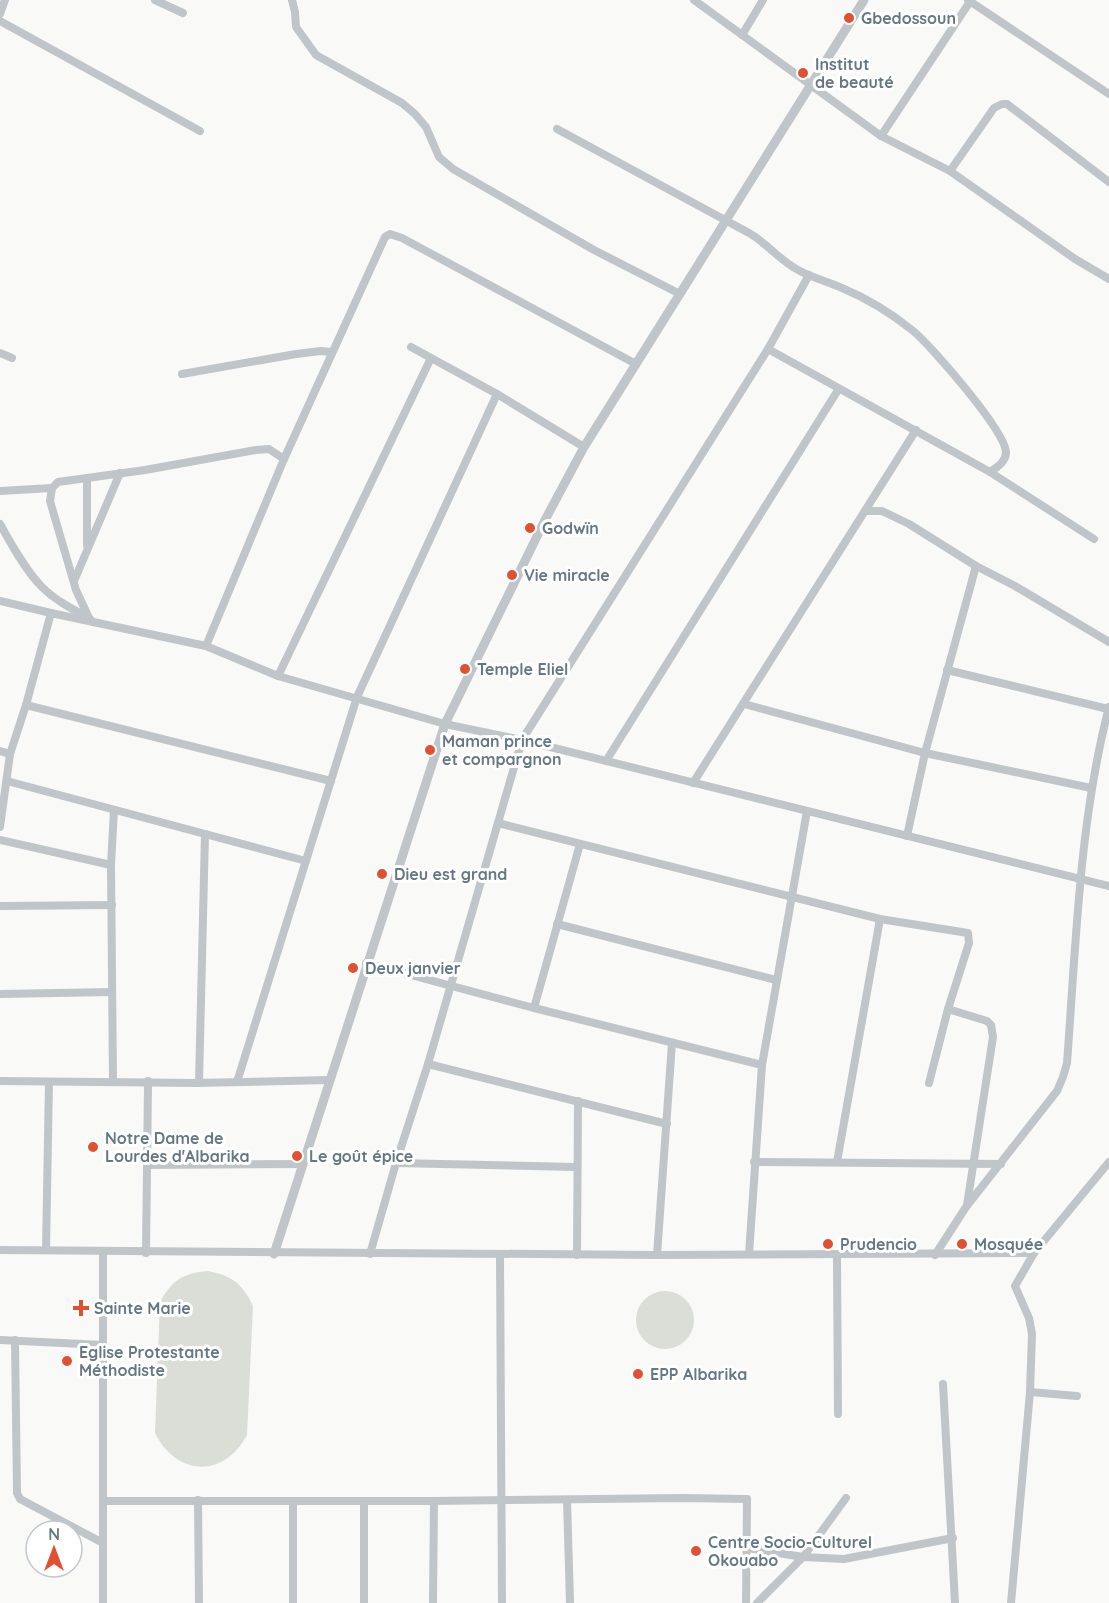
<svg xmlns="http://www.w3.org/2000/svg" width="1109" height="1603" font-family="Quicksand,sans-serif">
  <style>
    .green { fill: #daded7 }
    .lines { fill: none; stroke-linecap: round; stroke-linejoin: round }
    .minor { stroke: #c0c5c9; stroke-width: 8 }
    .tertiary { stroke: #c0c5c9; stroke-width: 9 }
    .poi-dot { fill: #e05131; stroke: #fff; stroke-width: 2 }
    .labels { text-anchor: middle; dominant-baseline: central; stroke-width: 6; stroke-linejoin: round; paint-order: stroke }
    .poi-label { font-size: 16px; font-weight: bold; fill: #657782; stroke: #fff; text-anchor: start }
  </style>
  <rect width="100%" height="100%" fill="#f9f9f7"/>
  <g class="green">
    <path d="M208 1271C232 1276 242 1283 253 1306L247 1435C224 1478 177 1477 155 1433L160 1302C172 1280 183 1273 208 1271Z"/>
    <circle cx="665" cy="1320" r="29"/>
  </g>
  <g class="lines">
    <g class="minor">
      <polyline points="155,0 183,13"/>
      <polyline points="292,0 295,12 296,27 316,55 402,103 415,114 426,127 439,157 453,169 594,250 680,294"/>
      <polyline points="694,0 881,136 950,171 1075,259 1109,279"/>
      <polyline points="968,0 1109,94"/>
      <polyline points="0,14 5,0"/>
      <polyline points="0,21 200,131"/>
      <polyline points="742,35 763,0"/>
      <path d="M557 129C621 163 685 199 749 233 767 243 781 262 800 271 813 278 829 282 842 288 866 298 892 314 912 330 931 345 1005 431 1006 452 1006 462 997 467 990 472"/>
      <polyline points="881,136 971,0"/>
      <polyline points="950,171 994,108 1002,104 1007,104 1109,182"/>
      <polyline points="411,347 497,394 584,447"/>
      <polyline points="768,349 990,472 1094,539"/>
      <polyline points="0,353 12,358"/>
      <polyline points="182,374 296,354 321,351 331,352"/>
      <polyline points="87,478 87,545"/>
      <polyline points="0,491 52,488"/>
      <polyline points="865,511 882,511 909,524 976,566 1015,586 1109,642"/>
      <path d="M0 524C11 544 26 571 42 587 55 600 72 609 89 618"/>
      <polyline points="74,581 120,473"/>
      <polyline points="0,601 51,613"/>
      <polyline points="93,622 89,618 76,590 50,501 52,488 58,482 145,470 256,450 269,449 284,459"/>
      <polyline points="206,646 284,459 385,237 390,234 402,238 636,364"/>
      <polyline points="947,670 1108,709"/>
      <polyline points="278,676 431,358"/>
      <polyline points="744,704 925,753 1091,788"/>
      <polyline points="26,705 331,781"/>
      <polyline points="0,751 10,754"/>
      <polyline points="606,761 838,390"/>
      <polyline points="7,781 306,861"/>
      <polyline points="693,783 916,430"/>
      <polyline points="498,823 880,919 968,933 969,943 948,1009 929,1083"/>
      <polyline points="0,827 10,754 26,705 51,613 206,646 278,676 445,724 522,740 1109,886"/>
      <polyline points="907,836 925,753 976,566"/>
      <polyline points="0,840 111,865"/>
      <polyline points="580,844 534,1008 762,1065"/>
      <polyline points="0,906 112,905"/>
      <polyline points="557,924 776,980"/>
      <polyline points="366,963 534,1008"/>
      <polyline points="0,994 112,992"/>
      <polyline points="948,1009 987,1021 991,1025 993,1037 967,1205"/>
      <polyline points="428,1064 667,1124"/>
      <polyline points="0,1081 195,1083 329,1080"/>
      <polyline points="113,1081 111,865 114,810"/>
      <polyline points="237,1082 357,697 497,394"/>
      <polyline points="199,1083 205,834"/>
      <polyline points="754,1162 1001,1164"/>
      <polyline points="837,1162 880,919"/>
      <polyline points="396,1163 577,1167"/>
      <polyline points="147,1165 302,1164"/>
      <polyline points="0,1250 657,1255 1034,1253"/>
      <polyline points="46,1250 49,1082"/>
      <polyline points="146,1253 148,1081"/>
      <polyline points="370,1254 396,1163 428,1064 522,740 768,349 809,275"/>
      <polyline points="749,1254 762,1065 807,811"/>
      <polyline points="500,1255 502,1603"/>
      <polyline points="577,1255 578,1101"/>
      <polyline points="657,1255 672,1043"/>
      <polyline points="837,1255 838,1414"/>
      <path d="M935 1255 966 1207 1057 1091 1063 1077 1067 1063C1076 945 1079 822 1109 707"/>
      <polyline points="0,1340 103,1345"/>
      <polyline points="15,1340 17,1493 20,1499 103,1543"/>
      <polyline points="943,1384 955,1603"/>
      <polyline points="1030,1392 1077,1396"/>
      <polyline points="198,1500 199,1603"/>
      <polyline points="567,1500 570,1603"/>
      <polyline points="103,1501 434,1501 682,1498 747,1499 746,1603"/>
      <polyline points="293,1501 293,1603"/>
      <polyline points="747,1548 803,1557 844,1559 953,1538"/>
      <polyline points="103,1603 103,1252"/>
      <polyline points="364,1603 364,1502"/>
      <polyline points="433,1603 434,1501"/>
      <polyline points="757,1603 803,1557 846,1498"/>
      <polyline points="1011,1603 1030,1392 1032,1334 1029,1318 1015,1286 1034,1253 1109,1162"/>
    </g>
    <polyline class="tertiary" points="274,1254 445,724 545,520 584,447 864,0"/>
  </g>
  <g class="poi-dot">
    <circle cx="849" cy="18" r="6"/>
    <circle cx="803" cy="73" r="6"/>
    <circle cx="530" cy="528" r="6"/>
    <circle cx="512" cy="575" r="6"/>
    <circle cx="465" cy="669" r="6"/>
    <circle cx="430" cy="750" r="6"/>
    <circle cx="382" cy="874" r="6"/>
    <circle cx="353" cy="968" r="6"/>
    <circle cx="93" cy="1147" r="6"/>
    <circle cx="297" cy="1156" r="6"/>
    <circle cx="828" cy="1244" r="6"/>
    <circle cx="962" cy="1244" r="6"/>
    <path d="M78 1299h6v6h6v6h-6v6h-6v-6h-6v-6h6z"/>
    <circle cx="67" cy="1361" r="6"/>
    <circle cx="638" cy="1374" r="6"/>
    <circle cx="696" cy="1551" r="6"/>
  </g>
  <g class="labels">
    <g class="poi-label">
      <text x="861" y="18">Gbedossoun</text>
      <text x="815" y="64">Institut<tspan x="815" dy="18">de beauté</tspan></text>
      <text x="542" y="528">Godwïn</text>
      <text x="524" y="575">Vie miracle</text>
      <text x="477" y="669">Temple Eliel</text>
      <text x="442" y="741">Maman prince<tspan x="442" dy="18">et compargnon</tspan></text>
      <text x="394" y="874">Dieu est grand</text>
      <text x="365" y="968">Deux janvier</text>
      <text x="105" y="1138">Notre Dame de<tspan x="105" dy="18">Lourdes d'Albarika</tspan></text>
      <text x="309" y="1156">Le goût épice</text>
      <text x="840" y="1244">Prudencio</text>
      <text x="974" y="1244">Mosquée</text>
      <text x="94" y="1308">Sainte Marie</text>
      <text x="79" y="1352">Eglise Protestante<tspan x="79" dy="18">Méthodiste</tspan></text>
      <text x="650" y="1374">EPP Albarika</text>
      <text x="708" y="1542">Centre Socio-Culturel<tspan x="708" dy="18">Okouabo</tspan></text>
    </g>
  </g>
  <g transform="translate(54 1549)"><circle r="28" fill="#ffffff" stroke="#c1c9cd" stroke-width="1.5"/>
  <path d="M0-4.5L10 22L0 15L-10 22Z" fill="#e05131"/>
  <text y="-9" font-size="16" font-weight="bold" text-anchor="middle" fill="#657782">N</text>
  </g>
</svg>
